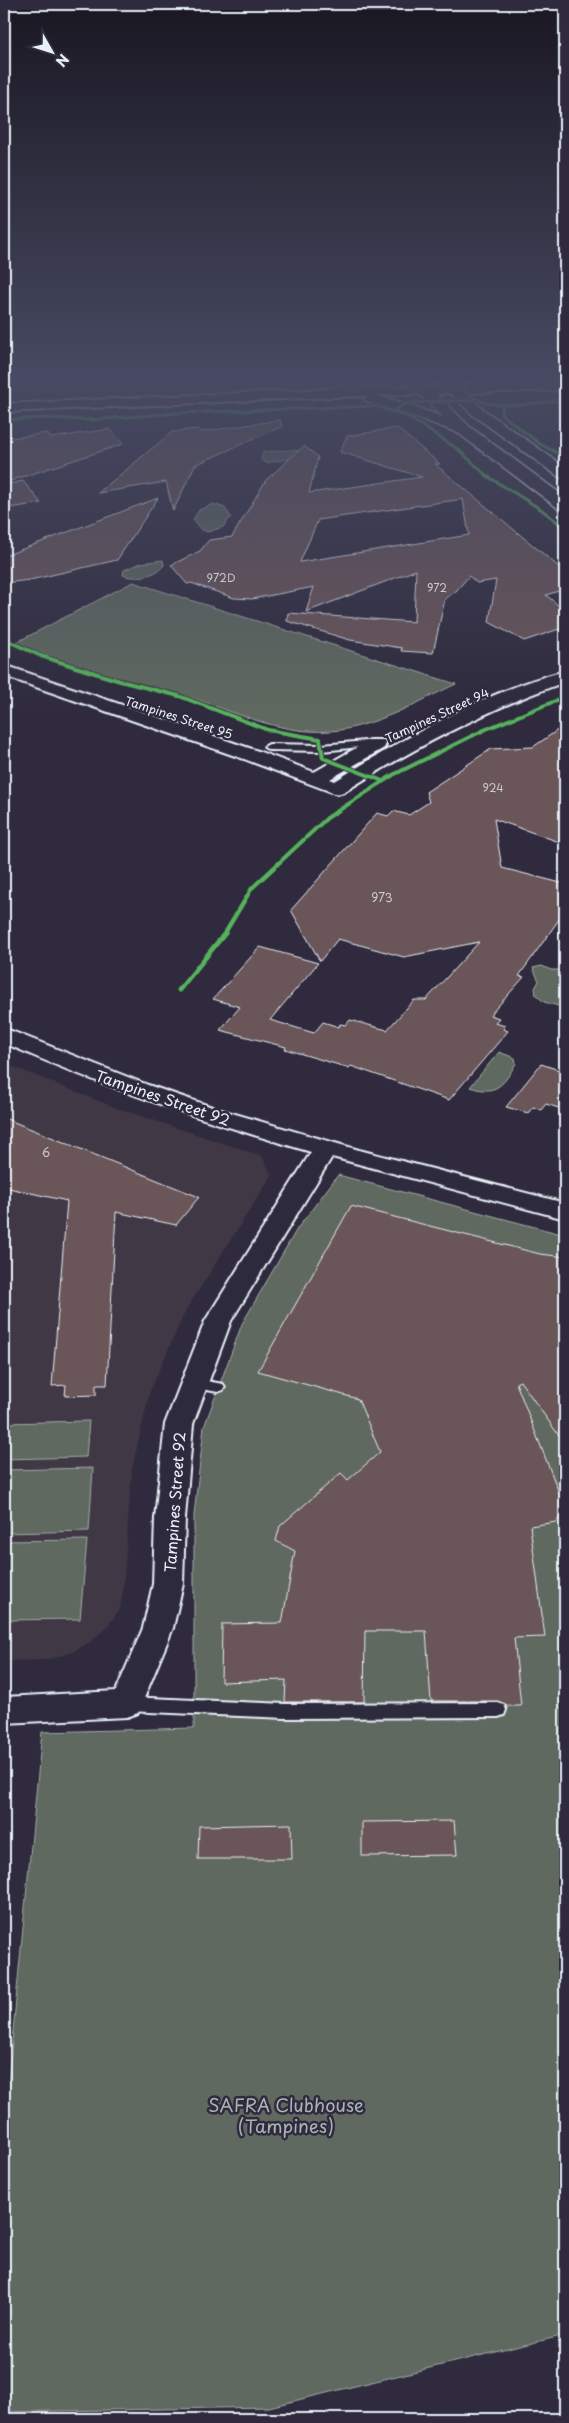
<svg xmlns="http://www.w3.org/2000/svg" width="569" height="2423" font-family="'Playpen Sans',sans-serif">
  <style>
    .built { fill: #413745 }
    .green { fill: #5e695e; stroke: #a3adab }
    .building { fill: #6a5559; stroke: #e8f1f8; fill-rule: evenodd }
    .lines { fill: none; stroke-linecap: round; stroke-linejoin: round }
    .service-casing { stroke: #e8f1f8; stroke-width: 4 }
    .minor-casing { stroke: #e8f1f8; stroke-width: 4 }
    .secondary-casing { stroke: #e8f1f8; stroke-width: 3 }
    .service { fill: #2f2a3d; fill-rule: evenodd }
    .minor { fill: #2f2a3d; fill-rule: evenodd }
    .secondary { fill: #2f2a3d; fill-rule: evenodd }
    .cycleway-far2-casing { stroke: #2f2a3d; stroke-width: 5 }
    .cycleway-far1-casing { stroke: #2f2a3d; stroke-width: 6 }
    .cycleway-casing { stroke: #2f2a3d; stroke-width: 8 }
    .cycleway-far2 { stroke: #56b35d; stroke-width: 3 }
    .cycleway-far1 { stroke: #56b35d; stroke-width: 4 }
    .cycleway { stroke: #56b35d; stroke-width: 5 }
    .labels { text-anchor: middle; dominant-baseline: central; stroke-width: 5; stroke-linejoin: round; paint-order: stroke }
    .far-number-label { font-size: 11px; fill: #c8cad0 }
    .far-street-label { font-size: 12px; fill: #e8f1f8; stroke: #2f2a3d }
    .number-label { font-size: 12px; fill: #c8cad0 }
    .street-label { font-size: 15px; fill: #e8f1f8; stroke: #2f2a3d }
    .near-park-label { font-size: 18px; fill: #aab4b3; stroke: #2f2a3d }
  </style>
  <rect width="100%" height="100%" fill="#2f2a3d"/>
  <filter id="ink" filterUnits="userSpaceOnUse"><feTurbulence type="fractalNoise" baseFrequency=".02" numOctaves="2"/><feDisplacementMap in="SourceGraphic" scale="10" xChannelSelector="R" yChannelSelector="G"/><feConvolveMatrix kernelMatrix="1 2 1 2 8 2 1 2 1" color-interpolation-filters="sRGB"/></filter>
  <g filter="url(#ink)">
    <polygon class="built" points="4,1063 114,1107 262,1156 272,1175 186,1310 150,1391 132,1469 123,1591 120,1609 107,1627 90,1642 71,1653 47,1660 4,1661"/>
    <g class="green">
      <polygon points="288,450 311,451 304,459 288,459 266,463 261,460 263,452"/>
      <polygon points="213,504 225,508 231,517 223,527 208,532 200,529 193,520 199,510"/>
      <path d="M163 560 164 565C156 576 135 580 123 575L124 570 141 563Z"/>
      <path d="M133 582 456 684C420 701 380 724 340 730 285 738 234 711 183 695 163 688 143 686 124 680 87 671 51 658 17 642Z"/>
      <polygon points="542,966 551,970 565,970 565,1003 562,1007 544,1002 536,995 535,988 539,981 533,968"/>
      <path d="M499 1052 515 1058 516 1063C504 1085 496 1096 470 1087Z"/>
      <polygon points="338,1175 565,1235 565,2335 269,2407 4,2412 4,2124 42,1732 194,1728 194,1515 204,1427 242,1324 297,1229"/>
      <polygon points="89,1421 86,1457 4,1459 4,1423"/>
      <polygon points="93,1468 89,1531 4,1533 4,1470"/>
      <polygon points="87,1540 80,1619 4,1620 4,1541"/>
    </g>
    <g class="building">
      <polygon points="280,420 282,426 195,465 173,511 166,482 98,493 172,432 197,429 201,432"/>
      <path d="M397 428 440 464H435L565 572V589L546 595 565 611V627L524 641 489 622 496 580 477 583 469 576 456 591 445 599 433 653 401 651 402 648 350 640 287 621 288 613 414 622 416 570 306 612 314 587 252 599 234 598 191 583 187 584 171 565 200 551 209 540 232 537 266 480 304 446 318 457 309 493 422 477 340 452 347 436ZM463 499 469 535 300 562 318 520Z"/>
      <polygon points="110,429 123,444 4,483 4,439 47,433 51,438"/>
      <polygon points="23,481 41,503 4,509 4,485"/>
      <polygon points="158,498 117,560 30,580 4,583 4,556"/>
      <polygon points="565,725 565,844 494,819 502,868 565,884 565,911 519,976 524,977 490,1015 499,1018 495,1023 505,1026 503,1029 508,1031 449,1100 351,1066 349,1068 285,1049 286,1047 220,1030 240,1007 213,999 260,947 318,963 270,1020 314,1033 323,1022 339,1027 340,1024 346,1025 350,1020 387,1030 414,1000 426,1000 479,942 404,957 338,939 320,961 291,910 377,813 388,816 393,811 409,815 429,802 426,792 491,749 533,747"/>
      <polygon points="541,1064 565,1072 565,1110 546,1104 541,1110 533,1107 528,1113 506,1107"/>
      <polygon points="4,1118 199,1197 176,1225 116,1212 107,1385 96,1385 96,1395 65,1396 66,1385 52,1386 67,1201 4,1187"/>
      <polygon points="351,1206 540,1254 565,1257 565,1444 520,1381 516,1383 565,1508 565,1513 556,1522 530,1526 545,1637 514,1638 521,1706 506,1706 498,1701 431,1701 426,1631 365,1631 364,1702 285,1702 286,1680 221,1682 222,1624 282,1623 295,1551 276,1541 280,1526 341,1473 348,1480 380,1452 358,1399 258,1371"/>
      <polygon points="454,1821 457,1855 362,1856 362,1822"/>
      <polygon points="291,1824 292,1859 198,1859 199,1826"/>
    </g>
    <g class="lines">
      <defs>
        <g id="service">
          <polygon points="376,740 379,741 379,745 322,751 269,750 264,747 269,744 322,745"/>
          <polygon points="195,1379 223,1384 225,1387 223,1390 218,1392 190,1387 188,1384 190,1381"/>
          <polygon points="127,1697 285,1704 498,1703 504,1705 506,1710 504,1715 498,1717 285,1718 127,1711 121,1709 119,1704 121,1699"/>
        </g>
        <g id="minor">
          <polygon points="565,382 565,390 329,397 4,412 4,404 329,389"/>
          <path d="M4 665 258 751 314 772 370 740H384L386 744 384 748 330 779 335 781C405 738 485 691 565 671V682C487 709 414 748 344 792L337 794 244 759 4 676Z"/>
          <path d="M4 1028 148 1085 218 1109 359 1150 565 1203V1219L332 1157 231 1321 193 1424 185 1518 183 1584 173 1628 138 1713 127 1717 4 1723V1697L116 1691 143 1628 153 1584 155 1518 165 1424 205 1321 311 1152C206 1122 104 1087 4 1043Z"/>
        </g>
        <g id="secondary">
          <polygon points="372,376 393,376 391,379 329,398 321,393 324,390"/>
          <polygon points="399,376 414,376 442,399 470,427 565,497 565,510 559,509 458,433 397,410 367,402 364,399 372,394 407,404 443,417"/>
          <polygon points="431,376 446,376 484,410 565,467 565,479 559,477 474,416"/>
          <path d="M459 376H479L495 381 523 385 525 388C517 400 473 383 461 379Z"/>
        </g>
      </defs>
      <use href="#service" class="service-casing"/>
      <use href="#minor" class="minor-casing"/>
      <use href="#secondary" class="secondary-casing"/>
      <use href="#service" class="service"/>
      <use href="#minor" class="minor"/>
      <use href="#secondary" class="secondary"/>
      <defs>
        <g id="cycleway-far2">
          <path d="M468 376 457 379C462 386 468 395 476 399 501 411 538 402 565 400"/>
          <polyline points="503,405 501,414 540,444 565,457"/>
          <polyline points="394,411 407,403 477,400"/>
          <polyline points="4,420 44,418 91,420 177,413 375,406 407,416 459,450 487,476 542,510 565,528"/>
        </g>
        <g id="cycleway-far1">
          <polyline points="4,639 41,656 120,681 179,696 268,730 320,739 323,758 383,781"/>
          <polyline points="225,933 252,888 327,818 393,775 484,730 565,697"/>
        </g>
        <polyline id="cycleway" points="179,990 226,932"/>
      </defs>
      <use href="#cycleway-far2" class="cycleway-far2-casing"/>
      <use href="#cycleway-far1" class="cycleway-far1-casing"/>
      <use href="#cycleway" class="cycleway-casing"/>
      <use href="#cycleway-far2" class="cycleway-far2"/>
      <use href="#cycleway-far1" class="cycleway-far1"/>
      <use href="#cycleway" class="cycleway"/>
    </g>
  </g>
  <linearGradient id="sky" x2="0" y2="1"><stop stop-color="#1a1722"/><stop offset="0.53" stop-color="#474a62"/><stop offset="1" stop-color="#474a62" stop-opacity="0"/></linearGradient>
  <rect width="569" height="715" fill="url(#sky)"/>
  <g class="labels">
    <g class="far-number-label">
      <text x="221" y="577">972D</text>
      <text x="437" y="587">972</text>
      <text x="493" y="787">924</text>
    </g>
    <g class="far-street-label">
      <text transform="translate(437 715) rotate(-25)">Tampines Street 94</text>
      <text transform="translate(179 717) rotate(18)">Tampines Street 95</text>
    </g>
    <g class="number-label">
      <text x="382" y="897">973</text>
      <text x="46" y="1152">6</text>
    </g>
    <g class="street-label">
      <text transform="translate(163 1097) rotate(19)">Tampines Street 92</text>
      <text transform="translate(174 1502) rotate(-86)">Tampines Street 92</text>
    </g>
    <g class="near-park-label">
      <text x="286" y="2104">SAFRA Clubhouse<tspan x="286" dy="21">(Tampines)</tspan></text>
    </g>
  </g>
  <rect width="569" height="2423" fill="none" stroke="#2f2a3d" stroke-width="20"/>
  <rect x="10" y="10" width="549" height="2403" fill="none" stroke="#e8f1f8" stroke-width="2" filter="url(#ink)"/>
  <g transform="translate(52 52) rotate(129)" stroke="#2f2a3d" stroke-width="4" paint-order="stroke">
  <path d="M0-4L9 19L0 12L-9 19Z" fill="#e8f1f8"/>
  <text y="-8" font-size="14" font-weight="bold" text-anchor="middle" fill="#e8f1f8">N</text>
  </g>
</svg>
